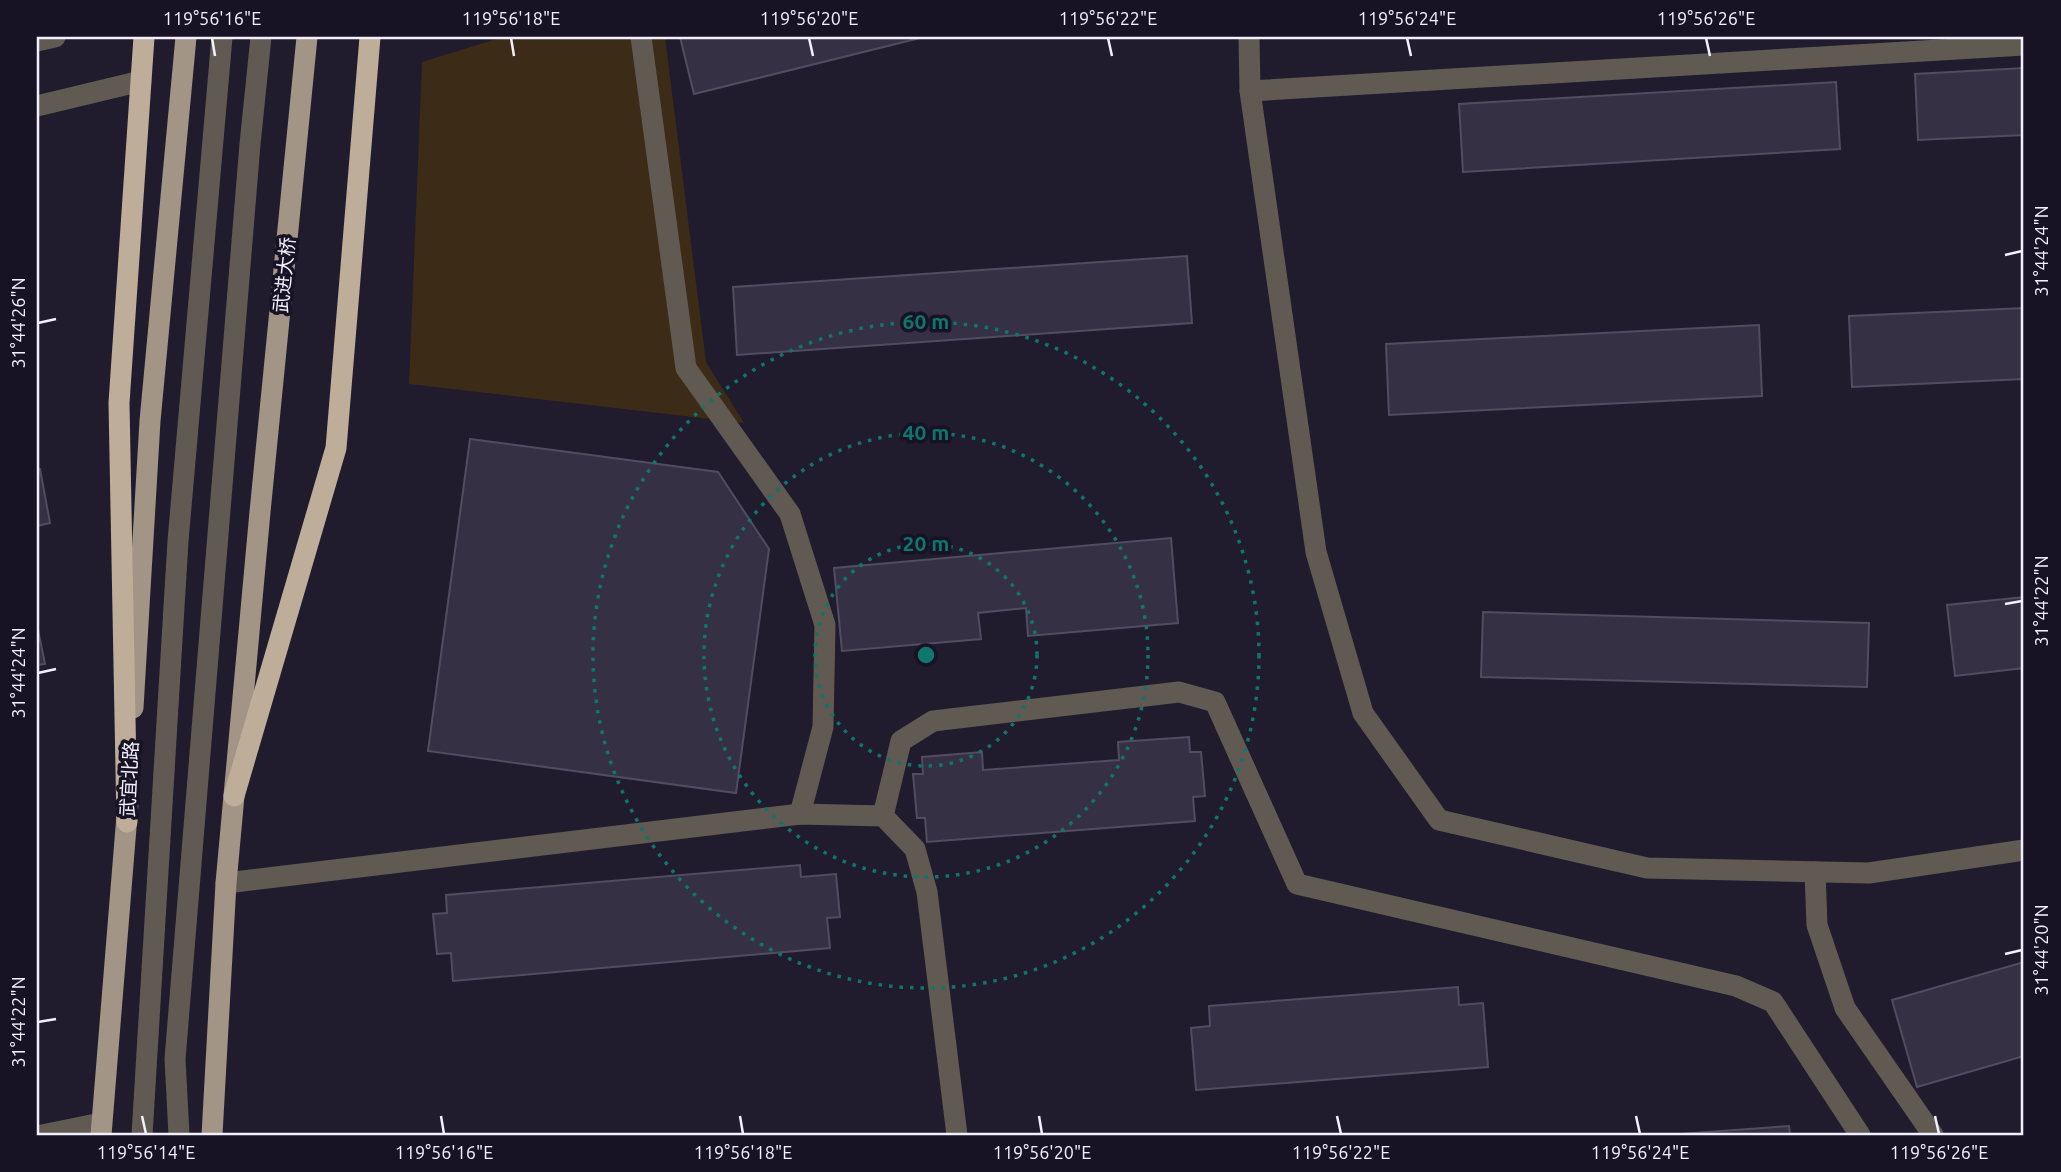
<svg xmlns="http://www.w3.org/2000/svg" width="2061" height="1172" font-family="Ubuntu,'Noto Sans SC',sans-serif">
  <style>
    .green { fill: #3b2b17 }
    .building { fill: #353043; stroke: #514d61; stroke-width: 2 }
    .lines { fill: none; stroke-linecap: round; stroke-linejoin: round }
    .minor { stroke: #615a52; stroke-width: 21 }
    .major { stroke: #a39585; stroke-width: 21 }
    .highway { stroke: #bead99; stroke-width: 21 }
    .ticks { fill: none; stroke: #f3f0fd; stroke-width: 2.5 }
    .ring { fill: none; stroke: #0f766e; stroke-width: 3.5; stroke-dasharray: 3.5 7 }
    .labels { text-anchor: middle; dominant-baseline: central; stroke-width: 7; stroke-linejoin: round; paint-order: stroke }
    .street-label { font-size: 19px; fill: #f3f0fd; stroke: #171324 }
    .centre { fill: #0f766e; stroke: #171324; stroke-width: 3.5 }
    .ring-label { font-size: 21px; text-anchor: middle; font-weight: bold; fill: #0f766e; stroke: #171324; stroke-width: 7; stroke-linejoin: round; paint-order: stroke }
    .neatline { fill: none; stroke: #f3f0fd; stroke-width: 2.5 }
    .ticks-label { font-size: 18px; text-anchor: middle; fill: #f3f0fd }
  </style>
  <rect width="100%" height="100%" fill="#201c2e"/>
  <polygon class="green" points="503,37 665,37 706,362 744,423 409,384 422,62"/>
  <g class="building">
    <polygon points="680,37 924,37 694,94"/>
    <polygon points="2024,68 2024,135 1918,140 1915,74"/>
    <polygon points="1836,82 1840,149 1463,172 1459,104"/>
    <polygon points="1187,256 1192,323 737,355 733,287"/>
    <polygon points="2024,308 2024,379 1852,387 1849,316"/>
    <polygon points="1759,325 1762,396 1389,415 1386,344"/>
    <polygon points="470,439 718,472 769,549 736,793 428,751"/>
    <polygon points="37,469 40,469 50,523 37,526"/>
    <polygon points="1171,538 1178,623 1028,636 1026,608 978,613 981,639 842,651 834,568"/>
    <polygon points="2024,597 2024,668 1955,676 1947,605"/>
    <polygon points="1483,612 1869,623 1867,687 1481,677"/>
    <polygon points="37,625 45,664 37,665"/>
    <polygon points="1189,737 1190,752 1201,752 1205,796 1193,797 1195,821 927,842 925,818 917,818 913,774 923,774 922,757 982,752 983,770 1119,760 1118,742"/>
    <polygon points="800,865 801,877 836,874 840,917 827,918 830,948 453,981 451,953 437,954 433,914 447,913 446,895"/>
    <polygon points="2024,962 2024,1056 1917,1087 1892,1000"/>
    <polygon points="1458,987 1459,1005 1483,1003 1488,1067 1196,1090 1191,1028 1210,1026 1209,1006"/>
    <polygon points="1789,1126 1790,1135 1666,1135"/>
  </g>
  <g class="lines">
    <g class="minor">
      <polyline points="641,37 686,368 790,514 825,625 823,727 800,814"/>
      <polyline points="1249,37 1250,91 1316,552 1363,713 1439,820 1647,868 1869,873 2024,850"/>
      <polyline points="37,41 55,37"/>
      <polyline points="1250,91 2024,45"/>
      <polyline points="37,106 141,81"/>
      <polyline points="883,816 901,741 933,721 1179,692 1215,702 1297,884 1736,986 1773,1002 1860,1135"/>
      <polyline points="1815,872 1817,925 1845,1008 1933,1135"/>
      <polyline points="226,883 800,814 883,816 915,849 927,892 957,1135"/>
      <polyline points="42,1135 101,1123"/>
      <polyline points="142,1135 178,541 222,37"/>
      <polyline points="179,1135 175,1059 250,144 261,37"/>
    </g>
    <g class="major">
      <polyline points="133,708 150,421 186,37"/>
      <polyline points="101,1135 128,803"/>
      <polyline points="212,1135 226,883 260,512 307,37"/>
    </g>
    <g class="highway">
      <polyline points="234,796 336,448 370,37"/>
      <polyline points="127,822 119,403 144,37"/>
    </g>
  </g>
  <path class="ticks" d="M212 38 215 56M511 38 514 56M809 38 813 56M1108 38 1112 56M1407 38 1411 56M1706 38 1710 56M2005 255 2022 251M38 323 56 319M2005 604 2022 601M38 673 56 669M2005 954 2022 950M38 1022 56 1019M142 1116 146 1134M441 1116 444 1134M740 1116 743 1134M1039 1116 1042 1134M1337 1116 1341 1134M1636 1116 1640 1134M1935 1116 1939 1134"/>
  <g class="ring">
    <circle cx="926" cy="655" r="111"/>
    <circle cx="926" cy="655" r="222"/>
    <circle cx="926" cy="655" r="333"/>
  </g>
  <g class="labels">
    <g class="street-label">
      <text transform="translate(284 275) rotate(-84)">武进大桥</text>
      <text transform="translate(129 779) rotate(-87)">武宜北路</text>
    </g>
  </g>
  <circle cx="926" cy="655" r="10" class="centre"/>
  <g class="ring-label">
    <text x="926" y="329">60 m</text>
    <text x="926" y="440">40 m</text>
    <text x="926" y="551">20 m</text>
  </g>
  <rect width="2061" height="1172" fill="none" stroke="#171324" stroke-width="77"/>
  <rect x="38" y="38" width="1984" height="1096" class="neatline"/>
  <g class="ticks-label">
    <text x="212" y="25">119°56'16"E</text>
    <text x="511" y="25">119°56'18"E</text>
    <text x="809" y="25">119°56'20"E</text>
    <text x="1108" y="25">119°56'22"E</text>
    <text x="1407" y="25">119°56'24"E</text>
    <text x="1706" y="25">119°56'26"E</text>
    <text transform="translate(2042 251) rotate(-90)" y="6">31°44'24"N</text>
    <text transform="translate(19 323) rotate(-90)" y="6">31°44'26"N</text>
    <text transform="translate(2042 601) rotate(-90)" y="6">31°44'22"N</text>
    <text transform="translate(19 673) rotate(-90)" y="6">31°44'24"N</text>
    <text transform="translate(2042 950) rotate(-90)" y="6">31°44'20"N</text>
    <text transform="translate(19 1022) rotate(-90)" y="6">31°44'22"N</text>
    <text x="146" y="1159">119°56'14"E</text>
    <text x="444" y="1159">119°56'16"E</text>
    <text x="743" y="1159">119°56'18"E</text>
    <text x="1042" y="1159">119°56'20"E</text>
    <text x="1341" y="1159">119°56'22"E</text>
    <text x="1640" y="1159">119°56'24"E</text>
    <text x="1939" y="1159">119°56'26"E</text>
  </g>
</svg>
